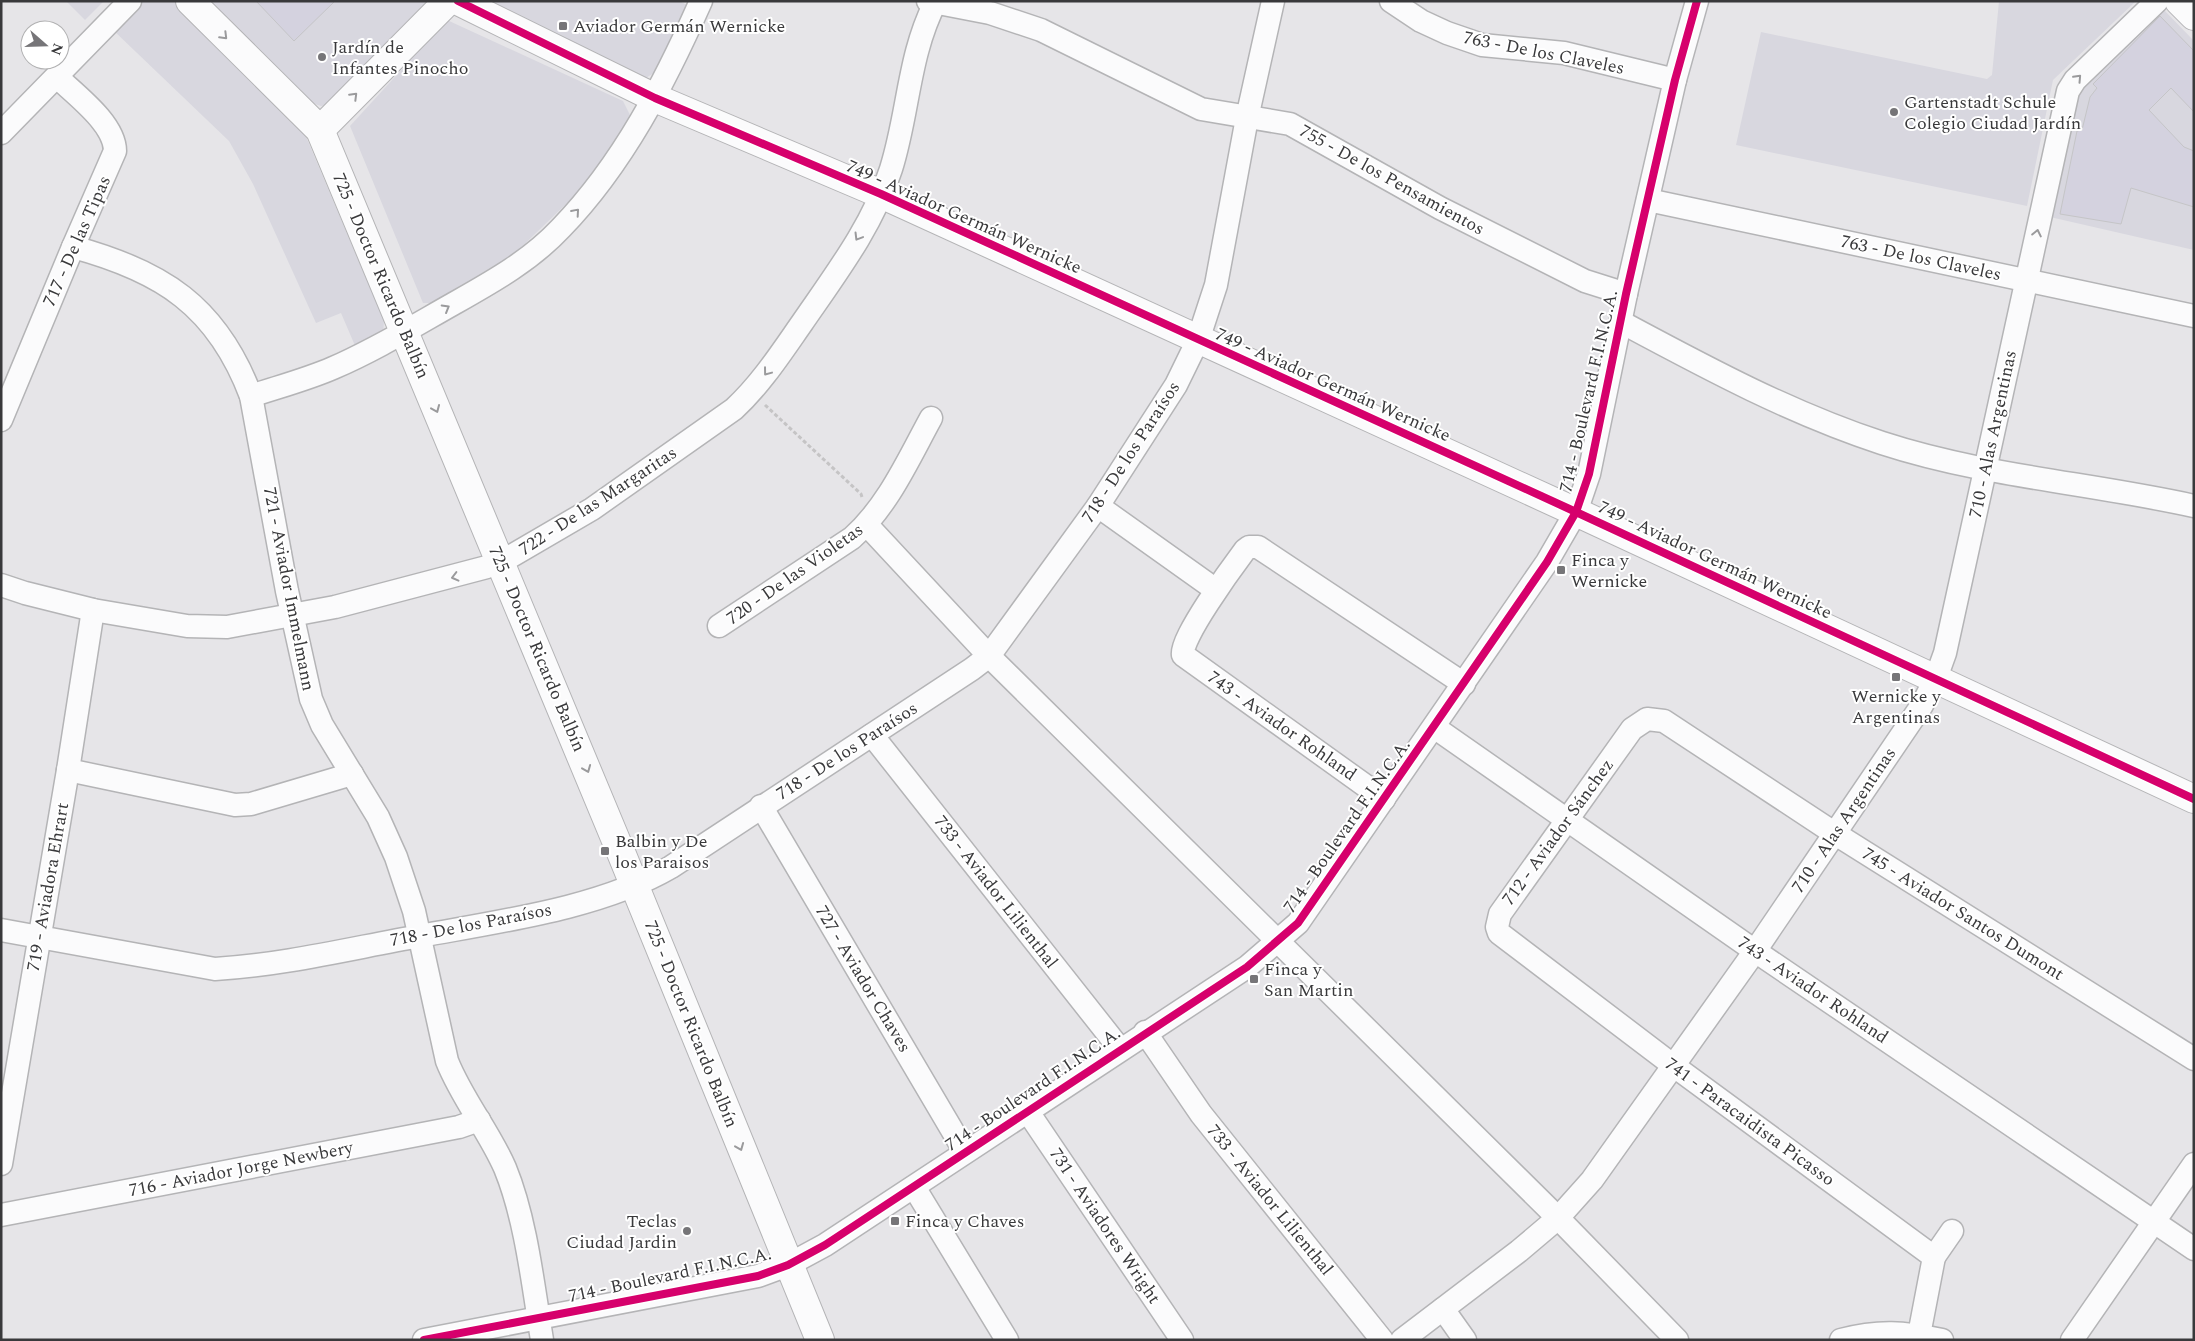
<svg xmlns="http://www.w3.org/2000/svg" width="2195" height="1341" font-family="Spectral,serif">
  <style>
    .built { fill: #d8d7df }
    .building { fill: #d4d2df; stroke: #c5c5c7 }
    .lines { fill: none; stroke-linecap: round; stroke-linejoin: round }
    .minor-casing { stroke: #b4b4b6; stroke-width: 25 }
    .tertiary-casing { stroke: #b4b4b6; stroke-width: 30 }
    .path { stroke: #c5c4c5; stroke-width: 3; stroke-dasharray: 4 2.5; stroke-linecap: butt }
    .minor { stroke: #fbfbfc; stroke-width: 22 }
    .tertiary { stroke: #fbfbfc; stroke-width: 28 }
    .cycleway-casing { stroke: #fff; stroke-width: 11 }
    .cycleway { stroke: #d6006c; stroke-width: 8 }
    .oneway { stroke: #9a9a9c }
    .poi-dot { fill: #767578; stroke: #fff; stroke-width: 2 }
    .labels { text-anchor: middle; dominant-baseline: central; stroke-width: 4; stroke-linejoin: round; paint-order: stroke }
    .poi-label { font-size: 18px; fill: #39393b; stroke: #fff; text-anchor: start }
    .street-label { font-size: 18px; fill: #39393b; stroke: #fff }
  </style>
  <rect width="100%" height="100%" fill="#e6e5e8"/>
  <g class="built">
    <polygon points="66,1 104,1 85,20"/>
    <polygon points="143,1 183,1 299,120 384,321 383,335 356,348 341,313 316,323 253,184 229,141 113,30"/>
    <polygon points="206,1 430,1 335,104 321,106 309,102"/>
    <polygon points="472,1 679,1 689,6 657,71 641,81"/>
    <polygon points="1999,1 2136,1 2053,80 2027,206 1736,145 1761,32 1987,79 1992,75"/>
    <polygon points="2161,7 2194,41 2194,250 2050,217 2069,127 2082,86"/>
    <polygon points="447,20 623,101 630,115 625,130 595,176 505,263 438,303 423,303 350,126"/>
  </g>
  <g class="building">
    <polygon points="256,1 335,1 294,41"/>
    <polygon points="2160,16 2194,51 2194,112 2171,88 2149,110 2184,147 2194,151 2194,207 2131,188 2121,224 2060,214 2077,131 2082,130 2090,97 2097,88 2093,84"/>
  </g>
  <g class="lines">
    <defs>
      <g id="minor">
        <polyline points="928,1 990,13 1041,30 1201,109 1290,124 1440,208 1585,281 1626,294"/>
        <polyline points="1391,1 1421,21 1447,33 1482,45 1564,53 1675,80"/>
        <polyline points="1,133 130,1"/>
        <polyline points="1648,200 2194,316"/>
        <path d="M73 247C162 271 217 306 251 396L287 591 311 699 322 725 378 817 396 857 414 911 447 1061C462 1099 489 1131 505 1168 526 1219 533 1285 542 1340"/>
        <path d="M1621 322C1705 367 1790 413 1882 443 1983 476 2090 483 2194 506"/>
        <path d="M251 396C278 387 308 379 333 368 375 350 414 326 453 304 492 282 530 261 561 228 623 164 665 82 701 1"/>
        <path d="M1 420 73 247 115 151C115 124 76 95 57 77"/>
        <polyline points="1098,506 1216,590"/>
        <polyline points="867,525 989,656 1558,1218 1677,1340"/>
        <path d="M1 585 25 593 93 610 187 626 227 627 335 607 487 567 501 562 592 509 734 409C761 384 781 353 802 323 835 275 873 225 891 169 909 112 908 55 936 1"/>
        <path d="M719 626 852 538C888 506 908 460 931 418"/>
        <polyline points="1434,727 1755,951 2194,1249"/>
        <polyline points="872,735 1120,1049"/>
        <polyline points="68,770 235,805 251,804 352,774"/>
        <path d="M1384 799 1183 655C1179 640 1233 566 1245 550L1249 547H1258L1464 684"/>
        <polyline points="761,806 965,1152"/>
        <path d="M1 930 215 969C284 965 352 948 420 936 501 921 601 908 671 867L972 669 989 656 1098 506 1176 385 1198 340 1216 285 1247 118 1273 1"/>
        <polyline points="1145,1032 1201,1114 1382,1340"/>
        <polyline points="1028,1112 1182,1340"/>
        <polyline points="1,1164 68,770 93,610"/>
        <polyline points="914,1187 1007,1340"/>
        <polyline points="1,1215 459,1127 479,1120"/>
        <polyline points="1934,1257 1952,1231"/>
        <polyline points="1443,1309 1465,1340"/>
        <polyline points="1919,1335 1934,1257 1674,1066 1499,933 1497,927 1500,914 1632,729 1647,719 1664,721 1834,833 2194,1059"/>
        <polyline points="424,1340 758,1276 788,1265 825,1245 1247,967 1298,923 1547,562 1576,512 1589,474 1626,294 1675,80 1697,1"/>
        <polyline points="1402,1340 1519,1251 1558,1218 1592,1180 1755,951 1922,705 1936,678 1945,653 2068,91 2075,80 2157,1"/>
        <path d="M1841 1340C1879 1330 1904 1332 1942 1340"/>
        <polyline points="2072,1340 2194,1164"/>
      </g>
      <g id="tertiary">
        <polyline points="190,1 320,130 620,850 820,1340"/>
        <polyline points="458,1 655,98 881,194 1576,512 2194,799"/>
        <polyline points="2179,1 2194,16"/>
        <polyline points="320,130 448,1"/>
      </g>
    </defs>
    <use href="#minor" class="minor-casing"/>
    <use href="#tertiary" class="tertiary-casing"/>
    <polyline class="path" points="765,405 861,494 862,497"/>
    <use href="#minor" class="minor"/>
    <use href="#tertiary" class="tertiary"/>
    <defs>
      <g id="cycleway">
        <polyline points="458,1 655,98 881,194 1576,512 2194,799"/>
        <polyline points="424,1340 758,1276 788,1265 825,1245 1247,967 1298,923 1547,562 1576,512 1589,474 1626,294 1675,80 1697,1"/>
      </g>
    </defs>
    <use href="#cycleway" class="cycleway-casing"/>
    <use href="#cycleway" class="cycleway"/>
  </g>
  <defs><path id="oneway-chevron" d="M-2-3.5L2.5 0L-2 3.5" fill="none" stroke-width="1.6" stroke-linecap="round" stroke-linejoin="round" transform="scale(1.25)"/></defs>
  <g class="oneway">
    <use href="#oneway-chevron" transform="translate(224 36) rotate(45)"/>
    <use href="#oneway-chevron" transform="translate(2078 78) rotate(-47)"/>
    <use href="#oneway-chevron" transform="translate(354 96) rotate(-45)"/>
    <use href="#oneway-chevron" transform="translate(576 212) rotate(-49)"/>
    <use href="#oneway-chevron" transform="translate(2037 233) rotate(-78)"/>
    <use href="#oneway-chevron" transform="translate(858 237) rotate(121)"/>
    <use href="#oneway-chevron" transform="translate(446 308) rotate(-30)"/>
    <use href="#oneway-chevron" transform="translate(767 372) rotate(127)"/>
    <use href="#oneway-chevron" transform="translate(436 409) rotate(67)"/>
    <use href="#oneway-chevron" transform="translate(455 577) rotate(166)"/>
    <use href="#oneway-chevron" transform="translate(587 769) rotate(68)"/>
    <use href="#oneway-chevron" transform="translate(740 1147) rotate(68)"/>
  </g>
  <g class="poi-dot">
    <rect x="558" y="21" width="10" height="10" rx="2.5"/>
    <circle cx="322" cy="57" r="5"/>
    <circle cx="1894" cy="112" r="5"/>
    <rect x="1556" y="565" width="10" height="10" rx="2.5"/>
    <rect x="1891" y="672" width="10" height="10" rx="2.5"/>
    <rect x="600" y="846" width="10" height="10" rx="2.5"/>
    <rect x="1249" y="974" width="10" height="10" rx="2.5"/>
    <rect x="890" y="1216" width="10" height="10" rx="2.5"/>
    <circle cx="687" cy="1231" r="5"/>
  </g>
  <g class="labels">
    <g class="poi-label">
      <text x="573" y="26">Aviador Germán Wernicke</text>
      <text x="332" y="47">Jardín de<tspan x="332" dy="21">Infantes Pinocho</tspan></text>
      <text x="1904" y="102">Gartenstadt Schule<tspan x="1904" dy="21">Colegio Ciudad Jardín</tspan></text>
      <text x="1571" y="560">Finca y<tspan x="1571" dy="21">Wernicke</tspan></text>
      <text x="1896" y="696" text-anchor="middle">Wernicke y<tspan x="1896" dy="21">Argentinas</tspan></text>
      <text x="615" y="841">Balbin y De<tspan x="615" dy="21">los Paraisos</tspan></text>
      <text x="1264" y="969">Finca y<tspan x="1264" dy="21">San Martin</tspan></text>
      <text x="677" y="1221" text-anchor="end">Teclas<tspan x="677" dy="21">Ciudad Jardin</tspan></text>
      <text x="905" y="1221">Finca y Chaves</text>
    </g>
    <g class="street-label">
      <text transform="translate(1544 53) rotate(11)">763 - De los Claveles</text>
      <text transform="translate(1392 180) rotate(29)">755 - De los Pensamientos</text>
      <text transform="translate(964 217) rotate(24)">749 - Aviador Germán Wernicke</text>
      <text transform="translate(77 241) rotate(-66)">717 - De las Tipas</text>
      <text transform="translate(1921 258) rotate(12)">763 - De los Claveles</text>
      <text transform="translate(381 276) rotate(67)">725 - Doctor Ricardo Balbín</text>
      <text transform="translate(1333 385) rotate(24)">749 - Aviador Germán Wernicke</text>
      <text transform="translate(1589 391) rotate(-77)">714 - Boulevard F.I.N.C.A.</text>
      <text transform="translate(1993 434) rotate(-78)">710 - Alas Argentinas</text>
      <text transform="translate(1131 452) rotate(-57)">718 - De los Paraísos</text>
      <text transform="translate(598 501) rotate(-33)">722 - De las Margaritas</text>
      <text transform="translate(1715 560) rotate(25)">749 - Aviador Germán Wernicke</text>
      <text transform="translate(795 574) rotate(-35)">720 - De las Violetas</text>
      <text transform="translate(289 589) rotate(79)">721 - Aviador Immelmann</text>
      <text transform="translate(537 649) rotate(67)">725 - Doctor Ricardo Balbín</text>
      <text transform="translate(1282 726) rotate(35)">743 - Aviador Rohland</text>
      <text transform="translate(847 751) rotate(-33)">718 - De los Paraísos</text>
      <text transform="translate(1844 820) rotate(-56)">710 - Alas Argentinas</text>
      <text transform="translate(1347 826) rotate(-55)">714 - Boulevard F.I.N.C.A.</text>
      <text transform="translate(1558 832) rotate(-54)">712 - Aviador Sánchez</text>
      <text transform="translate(48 887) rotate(-80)">719 - Aviadora Ehrart</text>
      <text transform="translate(996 892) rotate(52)">733 - Aviador Lilienthal</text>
      <text transform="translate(1963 914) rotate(32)">745 - Aviador Santos Dumont</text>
      <text transform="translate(471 925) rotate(-11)">718 - De los Paraísos</text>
      <text transform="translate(863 979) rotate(59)">727 - Aviador Chaves</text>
      <text transform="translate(1813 990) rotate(34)">743 - Aviador Rohland</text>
      <text transform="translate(691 1024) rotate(68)">725 - Doctor Ricardo Balbín</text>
      <text transform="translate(1033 1089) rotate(-34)">714 - Boulevard F.I.N.C.A.</text>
      <text transform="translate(1750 1122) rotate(36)">741 - Paracaidista Picasso</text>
      <text transform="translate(241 1169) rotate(-11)">716 - Aviador Jorge Newbery</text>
      <text transform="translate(1270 1200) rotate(51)">733 - Aviador Lilienthal</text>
      <text transform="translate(1105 1226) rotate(56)">731 - Aviadores Wright</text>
      <text transform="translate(670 1275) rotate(-12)">714 - Boulevard F.I.N.C.A.</text>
    </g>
  </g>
  <rect width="2195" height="1341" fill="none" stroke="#39393b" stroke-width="5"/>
  <g transform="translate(45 45) rotate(110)"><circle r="24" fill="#ffffff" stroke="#b0b0b1"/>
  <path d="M0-4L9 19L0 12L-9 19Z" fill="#767578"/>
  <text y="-8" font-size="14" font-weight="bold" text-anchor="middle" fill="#39393b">N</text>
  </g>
</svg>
